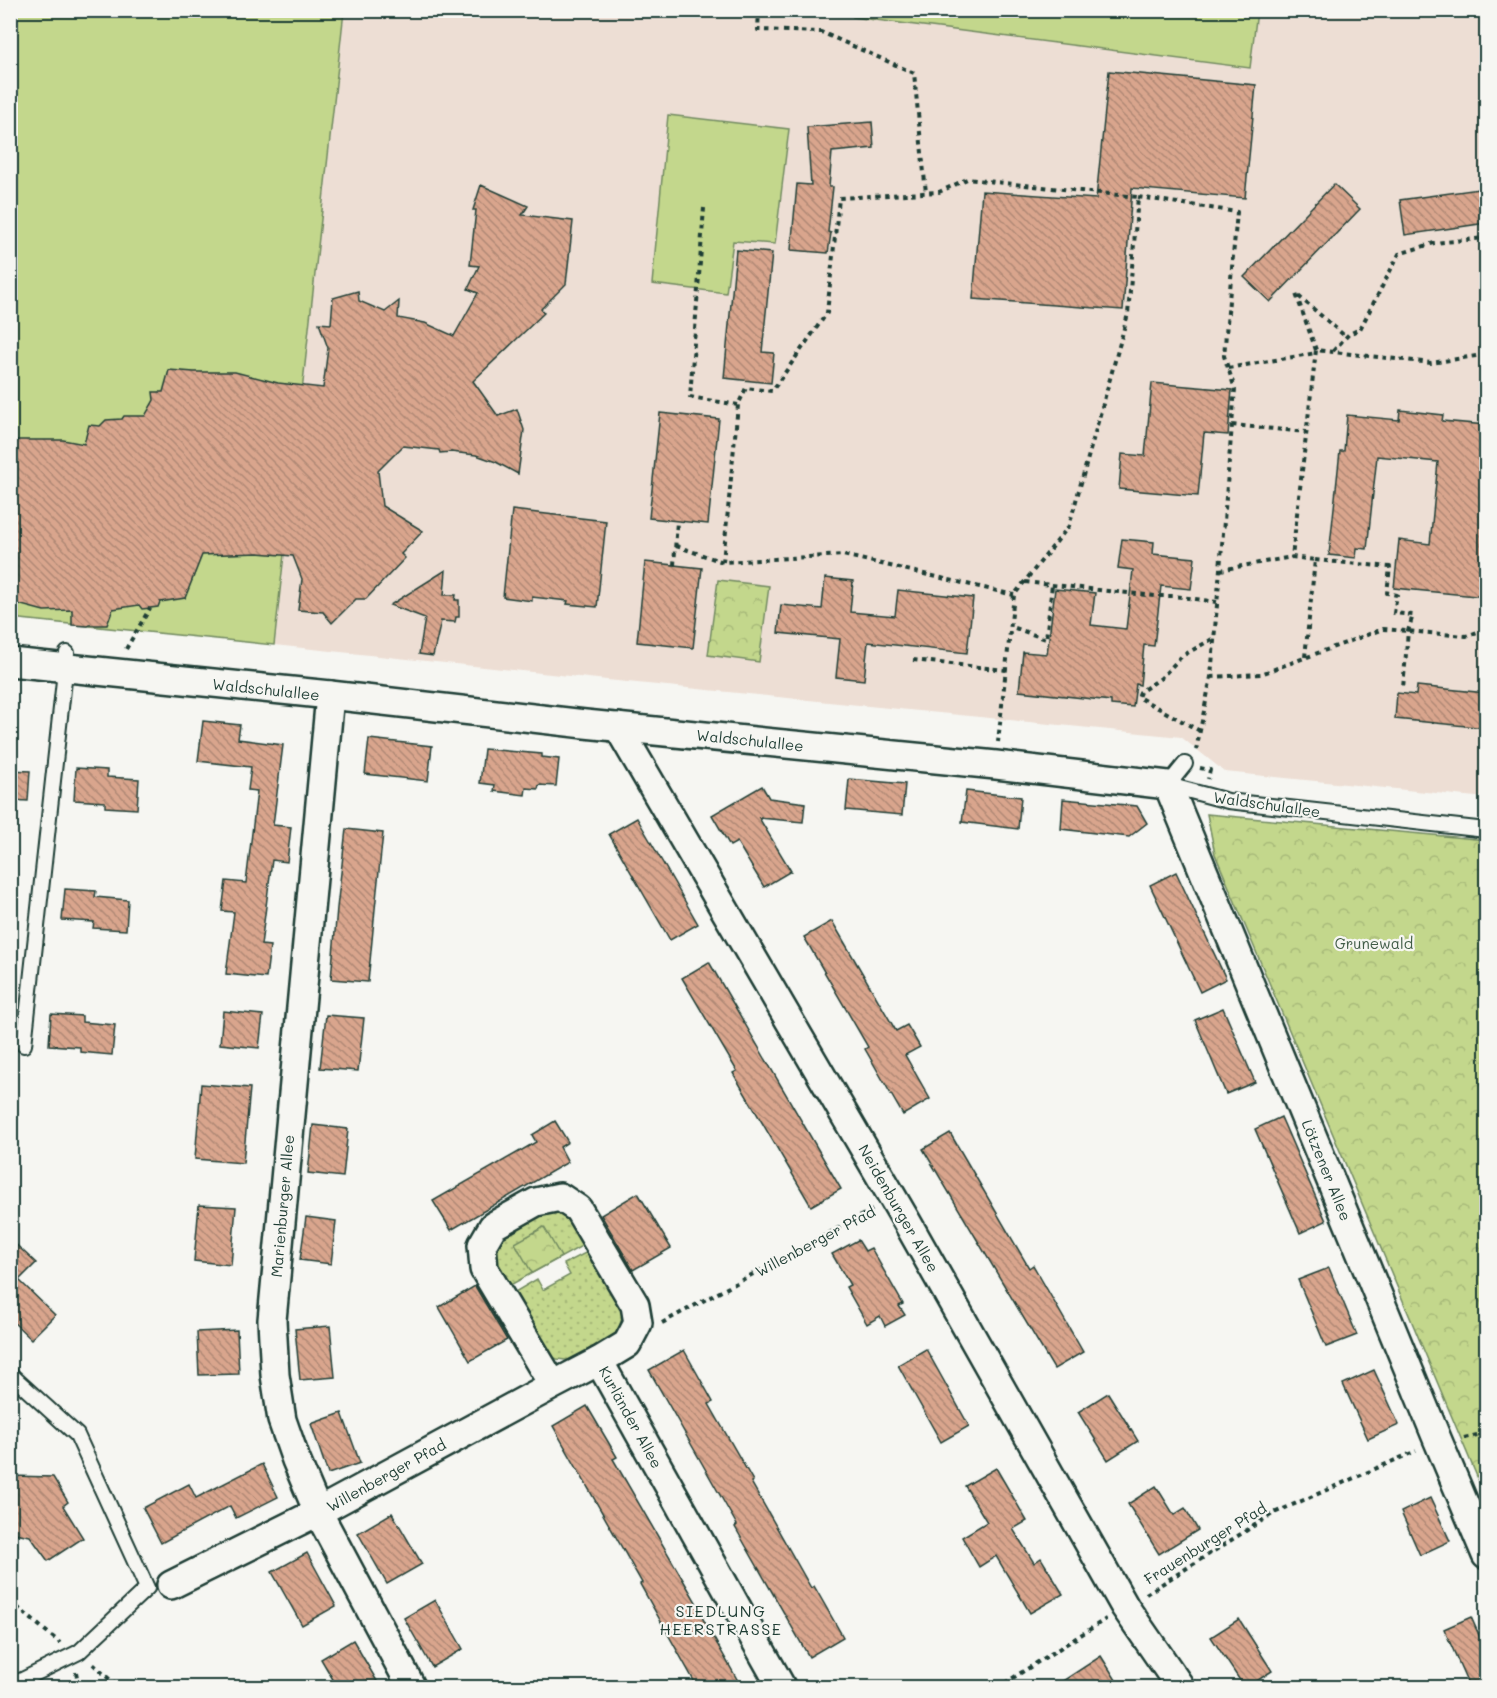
<svg xmlns="http://www.w3.org/2000/svg" width="1497" height="1698" font-family="Mali,sans-serif">
  <style>
    .built { fill: #edded4 }
    .grass { fill: url(#grass-dots); stroke: #718a60; stroke-width: 1.5 }
    .forest { fill: url(#forest-crowns); stroke: #718a60; stroke-width: 1.5 }
    .garden { fill: #c3d78c; stroke: #718a60; stroke-width: 1.5 }
    .building { fill: url(#building-back-hatch); stroke: #1f3d34; stroke-width: 1.5 }
    .lines { fill: none; stroke-linecap: round; stroke-linejoin: round }
    .service-casing { stroke: #1f3d34; stroke-width: 18 }
    .minor-casing { stroke: #1f3d34; stroke-width: 32 }
    .path { stroke: #1f3d34; stroke-width: 4; stroke-dasharray: 4.5 4.5; stroke-linecap: butt }
    .service { stroke: #f6f6f2; stroke-width: 14 }
    .minor { stroke: #f6f6f2; stroke-width: 27 }
    .labels { text-anchor: middle; dominant-baseline: central; stroke-width: 4.5; stroke-linejoin: round; paint-order: stroke }
    .street-label { font-size: 15px; fill: #1f3d34; stroke: #f6f6f2 }
    .park-label { font-size: 15px; fill: #405c46; stroke: #f6f6f2 }
    .neighbourhood-label { font-size: 16px; letter-spacing: 1.5px; fill: #1f3d34; stroke: #f6f6f2 }
  </style>
  <defs>
    <pattern id="grass-dots" width="8" height="8" patternUnits="userSpaceOnUse" patternTransform="scale(1.5)"><rect width="8" height="8" fill="#c3d78c"/><path d="M2 2h.1M6 6h.1" fill="none" stroke="#a7b979" stroke-width="1.8" stroke-linecap="round"/></pattern>
    <pattern id="forest-crowns" width="20" height="18" patternUnits="userSpaceOnUse" patternTransform="scale(1.5)"><rect width="20" height="18" fill="#c3d78c"/><path d="M2 6a3 3 0 1 1 6 0M12 15a3 3 0 1 1 6 0" fill="none" stroke="#a7b979"/></pattern>
    <pattern id="building-back-hatch" width="6" height="6" patternUnits="userSpaceOnUse" patternTransform="scale(1.5)"><rect width="6" height="6" fill="#d9a58d"/><path d="M-1 5l2 2M0 0l6 6M5-1l2 2" fill="none" stroke="#af8874"/></pattern>
  </defs>
  <rect width="100%" height="100%" fill="#f6f6f2"/>
  <filter id="ink" filterUnits="userSpaceOnUse"><feTurbulence type="fractalNoise" baseFrequency=".0167" numOctaves="2"/><feDisplacementMap in="SourceGraphic" scale="12" xChannelSelector="R" yChannelSelector="G"/><feConvolveMatrix kernelMatrix="1 2 1 2 8 2 1 2 1" color-interpolation-filters="sRGB"/></filter>
  <g filter="url(#ink)">
    <polygon class="built" points="344,11 1486,11 1486,798 1225,772 1181,737 607,680 274,645"/>
    <g class="grass">
      <path d="M549 1211C571 1215 577 1225 589 1242L503 1289 497 1278 496 1245 505 1228Z"/>
      <polygon points="593,1249 622,1308 622,1317 618,1333 613,1341 574,1361 557,1359 548,1355 508,1296 537,1279 543,1290 570,1275 564,1264"/>
    </g>
    <g class="forest">
      <polygon points="718,580 769,586 759,662 708,655"/>
      <polygon points="1207,814 1486,840 1486,1498 1215,854"/>
      <polygon points="544,1227 561,1257 532,1273 515,1243"/>
    </g>
    <g class="garden">
      <polygon points="854,10 1257,10 1257,11 1250,68 853,17"/>
      <polygon points="10,11 344,11 274,645 11,618"/>
      <polygon points="668,115 789,129 775,244 733,241 726,293 652,284"/>
    </g>
    <g class="building">
      <polygon points="1109,71 1256,85 1245,198 1132,188 1123,310 973,299 982,191 1096,199"/>
      <polygon points="872,122 874,148 832,152 829,187 833,187 828,232 831,233 828,253 791,250 797,184 811,185 807,127"/>
      <polygon points="1334,184 1360,209 1270,302 1244,277"/>
      <polygon points="481,185 528,206 522,215 573,221 566,284 541,309 544,313 473,381 498,416 517,409 524,430 518,474 496,462 476,455 451,452 440,453 439,450 403,446 378,471 382,506 423,531 401,554 405,558 366,599 356,599 332,623 323,612 298,610 302,579 293,556 258,553 202,555 185,598 160,602 158,607 142,609 139,605 113,609 107,625 89,625 88,626 72,625 72,610 44,611 10,602 10,460 16,440 63,440 84,444 89,425 100,426 106,420 122,419 124,416 145,416 154,400 153,392 163,392 169,370 194,372 235,372 278,383 323,388 328,348 319,323 331,324 333,298 358,291 359,301 385,312 399,301 398,318 425,323 454,336 478,293 468,289 479,266 470,265 476,210 473,210"/>
      <polygon points="1486,188 1486,223 1405,235 1400,200"/>
      <polygon points="736,250 772,253 762,352 774,353 771,383 724,378"/>
      <polygon points="1152,383 1232,390 1228,435 1204,433 1198,496 1119,489 1122,454 1145,456"/>
      <polygon points="1400,410 1443,415 1442,421 1486,425 1486,597 1394,588 1399,540 1430,544 1438,462 1377,456 1367,549 1357,548 1356,558 1329,555 1340,451 1344,451 1347,415 1399,420"/>
      <polygon points="660,413 719,419 708,524 649,518"/>
      <polygon points="512,510 606,521 597,607 567,604 568,601 532,597 532,601 503,597"/>
      <polygon points="1122,539 1154,542 1153,554 1195,558 1191,589 1161,586 1154,646 1144,645 1140,685 1136,684 1133,707 1111,705 1111,701 1019,691 1023,652 1047,654 1055,589 1095,593 1091,625 1126,629 1133,570 1118,568"/>
      <polygon points="645,562 702,568 693,648 637,642"/>
      <polygon points="446,570 444,595 456,595 455,600 459,600 459,617 456,617 455,622 441,621 433,656 419,654 425,618 390,605"/>
      <polygon points="825,578 853,581 850,612 895,616 898,590 973,598 967,653 868,642 864,680 836,677 840,639 778,633 781,605 822,609"/>
      <polygon points="1417,686 1486,693 1486,728 1395,719 1397,693 1416,695"/>
      <polygon points="203,721 240,725 238,739 283,745 273,825 291,827 287,862 272,860 261,945 270,946 266,978 226,974 234,912 222,911 226,881 246,883 257,791 248,790 251,767 198,761"/>
      <polygon points="369,739 432,746 428,781 365,774"/>
      <polygon points="484,749 542,754 542,757 559,759 556,786 539,785 538,789 526,788 525,795 494,791 495,785 480,783"/>
      <polygon points="76,768 107,770 107,777 139,779 137,809 105,807 105,802 74,800"/>
      <polygon points="10,770 30,771 28,801 10,800"/>
      <polygon points="849,779 905,784 902,815 846,810"/>
      <polygon points="762,786 769,798 805,803 803,822 759,818 791,871 764,887 737,842 730,846 712,815"/>
      <polygon points="966,791 1021,797 1018,829 962,822"/>
      <polygon points="1063,799 1137,806 1147,823 1129,837 1061,829"/>
      <polygon points="637,818 698,924 670,940 609,834"/>
      <polygon points="346,829 383,833 375,909 368,982 331,979 337,908"/>
      <polygon points="1176,872 1226,979 1200,992 1150,885"/>
      <polygon points="65,889 96,891 95,897 128,900 126,930 93,928 94,922 62,920"/>
      <polygon points="832,921 896,1031 907,1025 920,1047 905,1055 930,1099 903,1115 865,1049 868,1047 804,937"/>
      <polygon points="709,962 841,1189 811,1206 733,1073 737,1071 682,978"/>
      <polygon points="1223,1008 1255,1082 1226,1094 1195,1020"/>
      <polygon points="223,1011 263,1015 259,1048 220,1044"/>
      <polygon points="51,1014 82,1016 82,1022 115,1025 112,1055 80,1052 80,1047 49,1045"/>
      <polygon points="326,1015 364,1018 358,1071 320,1068"/>
      <polygon points="201,1084 250,1088 243,1163 195,1159"/>
      <polygon points="1281,1117 1326,1221 1300,1233 1255,1129"/>
      <polygon points="555,1121 568,1142 560,1147 568,1162 451,1230 433,1201 536,1142 532,1135"/>
      <polygon points="313,1125 348,1129 343,1177 308,1173"/>
      <polygon points="950,1133 1029,1268 1033,1265 1083,1352 1054,1369 923,1149"/>
      <polygon points="638,1193 671,1248 633,1270 601,1215"/>
      <polygon points="199,1205 236,1207 231,1265 194,1261"/>
      <polygon points="306,1217 336,1221 331,1264 300,1260"/>
      <polygon points="10,1239 36,1263 19,1280 55,1315 31,1339 10,1319"/>
      <polygon points="858,1240 865,1251 871,1248 903,1304 899,1306 905,1315 885,1326 880,1316 867,1324 846,1287 850,1285 832,1254"/>
      <polygon points="1329,1268 1357,1335 1326,1347 1298,1280"/>
      <polygon points="475,1286 507,1340 470,1361 439,1307"/>
      <polygon points="330,1326 335,1377 300,1380 295,1329"/>
      <polygon points="237,1330 239,1374 199,1375 197,1332"/>
      <polygon points="926,1349 969,1426 941,1442 898,1365"/>
      <polygon points="684,1350 713,1402 709,1404 753,1481 751,1482 811,1588 814,1586 843,1637 809,1657 735,1527 737,1525 649,1370"/>
      <polygon points="1374,1370 1399,1425 1368,1439 1343,1384"/>
      <polygon points="1108,1393 1138,1441 1108,1460 1078,1412"/>
      <polygon points="587,1406 617,1457 613,1459 704,1616 702,1617 742,1688 698,1688 640,1584 642,1583 553,1426"/>
      <polygon points="342,1413 360,1463 328,1474 311,1424"/>
      <polygon points="262,1464 278,1497 236,1518 230,1506 161,1543 143,1508 189,1484 196,1498"/>
      <polygon points="996,1468 1027,1521 1013,1529 1034,1563 1041,1558 1063,1594 1030,1613 996,1556 979,1567 962,1537 987,1522 965,1486"/>
      <polygon points="10,1476 53,1477 68,1502 63,1506 83,1538 48,1561 30,1536 10,1532"/>
      <polygon points="1156,1486 1174,1515 1185,1508 1198,1530 1159,1554 1128,1504"/>
      <polygon points="1430,1498 1450,1541 1420,1555 1401,1512"/>
      <polygon points="392,1513 422,1564 387,1584 358,1533"/>
      <polygon points="307,1553 336,1606 302,1625 272,1572"/>
      <polygon points="435,1600 463,1649 432,1667 404,1618"/>
      <polygon points="1471,1617 1486,1651 1486,1688 1470,1688 1444,1629"/>
      <polygon points="1239,1619 1272,1671 1246,1688 1245,1688 1211,1637"/>
      <polygon points="353,1640 381,1688 338,1688 321,1659"/>
      <polygon points="1101,1656 1121,1688 1052,1688"/>
    </g>
    <g class="lines">
      <defs>
        <g id="service">
          <polyline points="1185,764 1168,785 1228,801 1486,830"/>
          <polyline points="24,1045 67,653"/>
          <polyline points="10,1374 77,1435 147,1588 79,1652 10,1686"/>
        </g>
        <g id="minor">
          <polyline points="10,662 330,695 585,724 996,765 1168,785 1438,1441 1486,1555"/>
          <polyline points="330,695 272,1320 275,1375 282,1420 296,1460 318,1512 412,1688"/>
          <polyline points="618,727 907,1222 1125,1607 1181,1688"/>
          <polyline points="599,1361 782,1688"/>
          <polyline points="171,1585 318,1512 553,1385 599,1361 627,1344 638,1323 635,1305 578,1209 560,1197 536,1202 493,1226 482,1245 484,1269 553,1385"/>
        </g>
      </defs>
      <use href="#service" class="service-casing"/>
      <use href="#minor" class="minor-casing"/>
      <g class="path">
        <polyline points="759,10 758,30 821,32 914,73 926,193"/>
        <polyline points="1138,197 1237,212 1224,356 1235,389 1211,677 1196,750"/>
        <polyline points="704,208 690,397 738,405"/>
        <polyline points="1316,350 1296,294 1346,337"/>
        <polyline points="1333,351 1349,334 1360,329 1399,254 1434,243 1486,238"/>
        <polyline points="1228,368 1316,353"/>
        <polyline points="1232,425 1306,432"/>
        <polyline points="676,546 723,562 843,555 1014,595"/>
        <polyline points="1315,560 1390,567 1387,593 1397,595 1394,613 1413,615 1408,631 1403,688"/>
        <polyline points="723,562 738,405 746,388 772,391 827,313 839,198 939,192 967,179 1138,197 1128,314 1069,526 1014,595 998,742"/>
        <polyline points="674,565 677,521"/>
        <polyline points="1220,570 1292,557"/>
        <polyline points="1025,582 1155,596 1174,596 1217,602"/>
        <polyline points="1015,628 1046,639 1052,585"/>
        <polyline points="126,649 150,608"/>
        <polyline points="1305,657 1315,560 1292,557 1316,350 1431,363 1482,355 1486,356"/>
        <polyline points="913,660 1006,670"/>
        <polyline points="1211,677 1261,674 1383,629 1466,636 1486,629"/>
        <polyline points="1200,731 1138,697 1140,692 1161,678 1182,656 1214,638"/>
        <polyline points="1200,768 1210,770 1208,779"/>
        <polyline points="662,1323 872,1210"/>
        <polyline points="1464,1438 1486,1433"/>
        <polyline points="10,1551 17,1533"/>
        <polyline points="1146,1594 1274,1513 1416,1451"/>
        <polyline points="10,1601 60,1643"/>
        <polyline points="93,1664 119,1688"/>
        <polyline points="76,1672 79,1688"/>
        <polyline points="997,1688 1106,1619"/>
      </g>
      <use href="#service" class="service"/>
      <use href="#minor" class="minor"/>
    </g>
  </g>
  <g class="labels">
    <g class="street-label">
      <text transform="translate(266 689) rotate(6)">Waldschulallee</text>
      <text transform="translate(750 740) rotate(6)">Waldschulallee</text>
      <text transform="translate(1267 804) rotate(8)">Waldschulallee</text>
      <text transform="translate(1327 1170) rotate(68)">Lötzener Allee</text>
      <text transform="translate(282 1206) rotate(-85)">Marienburger Allee</text>
      <text transform="translate(899 1208) rotate(60)">Neidenburger Allee</text>
      <text transform="translate(815 1241) rotate(-28)">Willenberger Pfad</text>
      <text transform="translate(631 1417) rotate(61)">Kurländer Allee</text>
      <text transform="translate(386 1475) rotate(-29)">Willenberger Pfad</text>
      <text transform="translate(1205 1543) rotate(-32)">Frauenburger Pfad</text>
    </g>
    <g class="park-label">
      <text x="1374" y="943">Grunewald</text>
    </g>
    <g class="neighbourhood-label">
      <text x="721" y="1610">SIEDLUNG<tspan x="721" dy="18">HEERSTRASSE</tspan></text>
    </g>
  </g>
  <rect width="1497" height="1698" fill="none" stroke="#f6f6f2" stroke-width="36"/>
  <rect x="18" y="18" width="1461" height="1662" fill="none" stroke="#1f3d34" stroke-width="2" filter="url(#ink)"/>
</svg>
